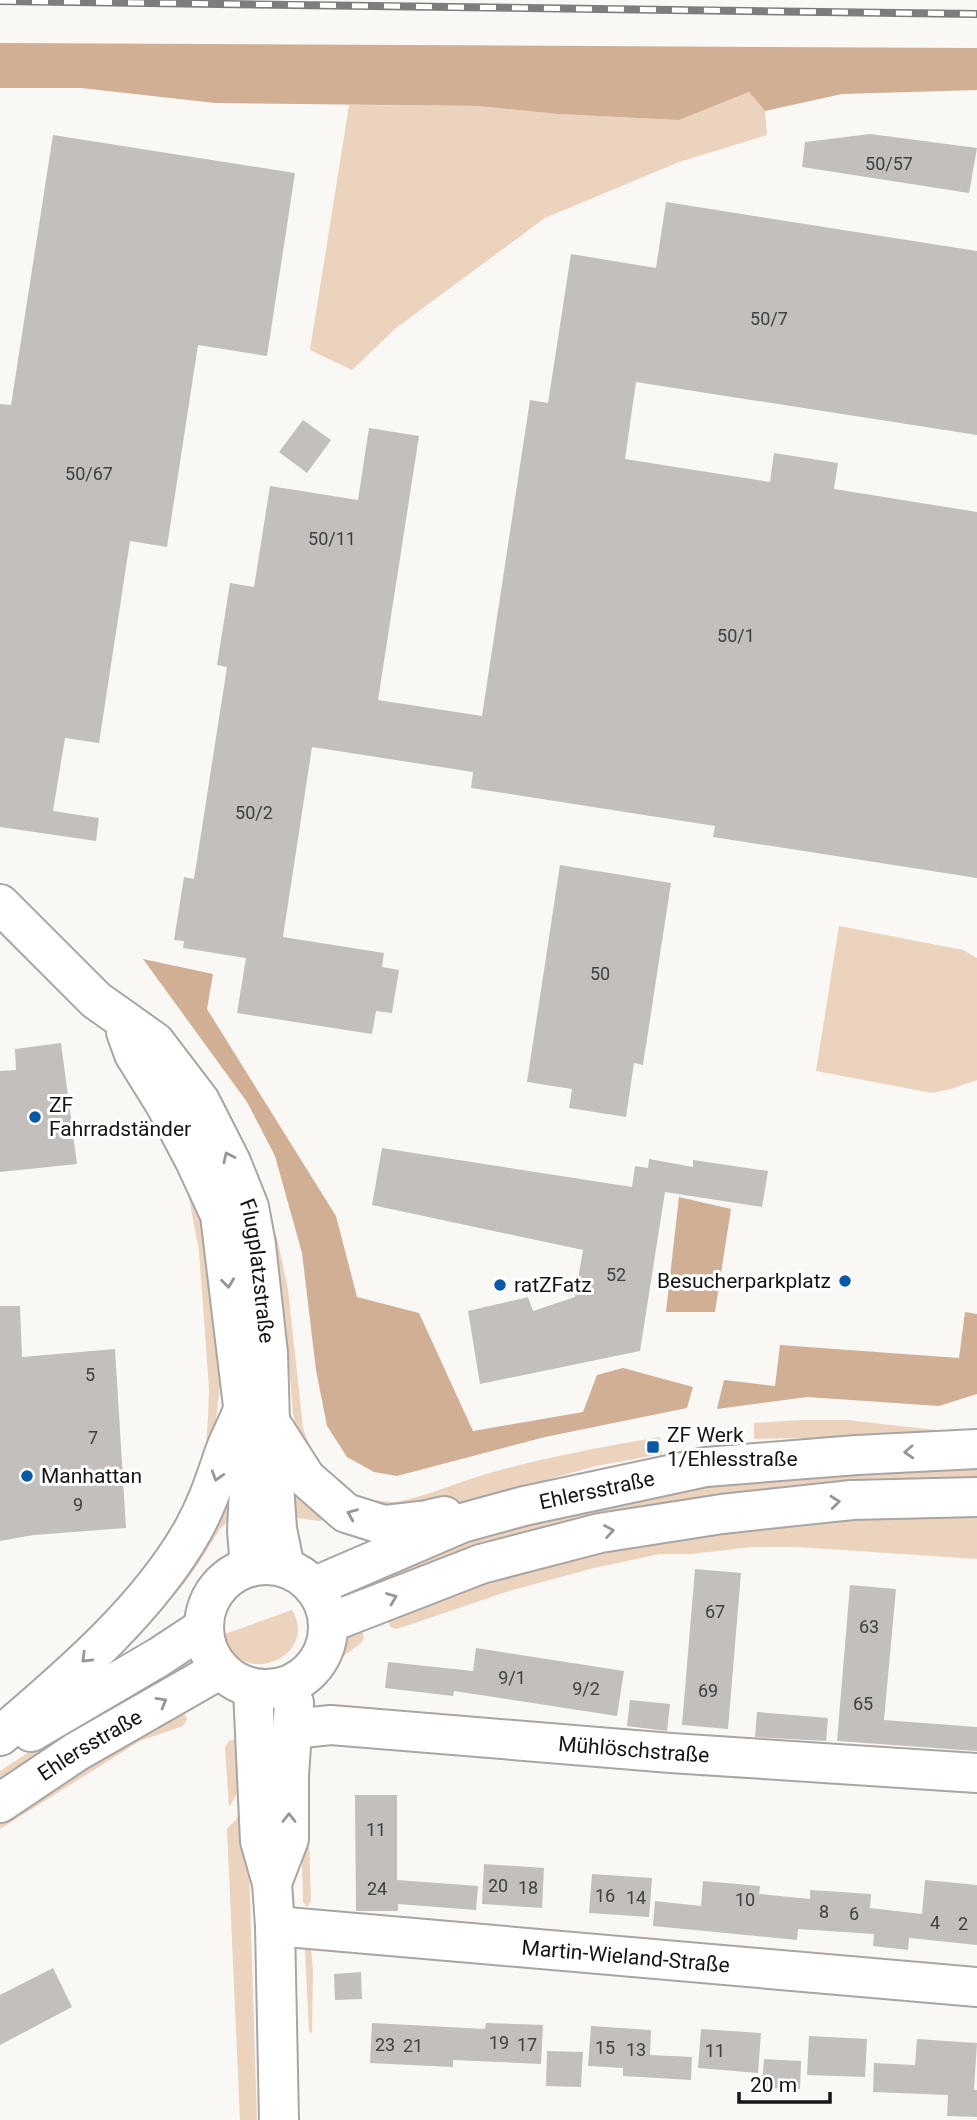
<svg xmlns="http://www.w3.org/2000/svg" width="977" height="2120" font-family="Roboto,sans-serif">
  <style>
    .green { fill: #ecd3be }
    .forest { fill: #d0af94 }
    .building { fill: #c2bfbd }
    .lines { fill: none; stroke-linecap: round; stroke-linejoin: round }
    .minor-casing { stroke: #a8a5a3; stroke-width: 42 }
    .minor { stroke: #fff; stroke-width: 38 }
    .rail-casing { stroke: #7e7d7b; stroke-width: 8 }
    .rail { stroke: #fff; stroke-width: 5; stroke-dasharray: 16; stroke-linecap: butt }
    .oneway { stroke: #969695 }
    .poi-dot { fill: #0758a7; stroke: #fff; stroke-width: 2.5 }
    .labels { text-anchor: middle; dominant-baseline: central; stroke-width: 6; stroke-linejoin: round; paint-order: stroke }
    .number-label { font-size: 18px; fill: #41403e }
    .poi-label { font-size: 21px; fill: #161514; stroke: #fff; text-anchor: start }
    .street-label { font-size: 21px; fill: #161514; stroke: #fff }
  </style>
  <rect width="100%" height="100%" fill="#faf8f5"/>
  <g class="green">
    <polygon points="749,92 765,111 767,135 679,162 545,218 396,328 352,370 310,350 349,105 478,106 557,114 679,120"/>
    <polygon points="839,926 963,950 977,958 977,1080 951,1089 932,1093 816,1071"/>
    <polygon points="177,1161 196,1206 206,1241 220,1385 212,1455 154,1569 200,1476 206,1446 208,1417 209,1389 199,1251 188,1193"/>
    <polygon points="255,1177 277,1238 288,1289 303,1428 315,1460 339,1484 338,1491 299,1439 293,1414 286,1329 278,1272"/>
    <polygon points="799,1420 847,1420 963,1433 927,1444 813,1438 754,1439 754,1423"/>
    <path d="M660 1437 662 1454 596 1466 477 1499 403 1514 364 1502C375 1498 389 1504 401 1501 429 1495 456 1483 483 1475 541 1458 601 1447 660 1437Z"/>
    <polygon points="977,1468 977,1486 838,1490 370,1593 363,1579 461,1543 609,1504 702,1486 778,1474"/>
    <path d="M238 1471V1520L226 1523 220 1529C203 1556 186 1587 161 1608L210 1535 227 1502Z"/>
    <polygon points="290,1481 326,1517 320,1521 290,1517"/>
    <polygon points="977,1514 977,1559 797,1547 752,1547 691,1554 660,1554 594,1568 509,1591 397,1629 390,1627 388,1620 479,1583 564,1558 759,1526 878,1517"/>
    <path d="M292 1610C321 1658 235 1691 225 1634Z"/>
    <path d="M361 1627 364 1637 361 1643 345 1655 319 1684 307 1710 306 1696C312 1686 321 1679 327 1669 341 1648 337 1643 361 1627Z"/>
    <polygon points="160,1672 169,1689 0,1787 0,1771 69,1726"/>
    <polygon points="180,1706 187,1719 183,1726 140,1741 0,1829 0,1816"/>
    <polygon points="239,1738 246,1779 229,1807 225,1747 229,1741"/>
    <polygon points="299,1746 306,1747 311,1901 307,1907 303,1902"/>
    <polygon points="247,1799 257,2120 240,2120 227,1828 235,1821"/>
    <polygon points="311,1948 313,1970 312,2033 309,2031 305,1950"/>
  </g>
  <g class="forest">
    <polygon points="0,43 977,48 977,90 842,94 765,111 749,92 679,120 557,114 478,106 215,103 81,88 0,88"/>
    <polygon points="143,959 213,974 207,1009 336,1216 357,1297 419,1313 473,1431 583,1412 597,1375 623,1368 693,1387 687,1408 545,1437 397,1476 374,1472 347,1457 327,1426 316,1370 302,1253 275,1156 247,1102"/>
    <polygon points="679,1197 731,1209 715,1312 666,1312"/>
    <polygon points="965,1312 977,1314 977,1394 939,1406 807,1397 717,1409 724,1380 775,1386 780,1345 959,1358"/>
  </g>
  <g class="building">
    <polygon points="870,134 977,148 969,193 802,167 805,142"/>
    <polygon points="53,135 295,173 267,356 198,345 167,547 130,541 99,743 65,738 53,811 99,818 96,841 0,827 0,404 11,405"/>
    <polygon points="666,202 977,251 977,435 636,382 625,459 770,482 774,453 838,463 834,489 977,512 977,878 713,837 715,826 471,788 473,772 312,747 283,937 384,953 382,967 399,970 392,1013 376,1011 372,1034 237,1013 246,958 183,948 184,941 174,940 184,877 194,879 227,667 217,665 230,583 254,587 270,486 358,500 369,428 419,436 378,700 482,716 530,400 548,403 571,254 656,268"/>
    <polygon points="303,420 331,440 307,473 279,452"/>
    <polygon points="560,865 671,883 643,1065 634,1063 626,1117 569,1108 572,1089 527,1082"/>
    <polygon points="61,1043 77,1164 0,1172 0,1071 16,1070 15,1049"/>
    <polygon points="382,1148 632,1187 635,1166 648,1168 649,1159 693,1167 693,1160 768,1171 762,1207 665,1192 640,1351 480,1384 468,1311 528,1297 533,1311 575,1297 583,1250 372,1205"/>
    <polygon points="0,1306 20,1306 22,1357 115,1349 126,1528 34,1535 0,1541"/>
    <polygon points="695,1569 741,1573 728,1729 682,1725"/>
    <polygon points="850,1585 896,1589 884,1720 977,1727 977,1751 837,1741"/>
    <polygon points="476,1648 624,1671 617,1716 454,1691 453,1696 385,1688 388,1662 473,1671"/>
    <polygon points="630,1700 670,1704 667,1731 627,1726"/>
    <polygon points="757,1712 828,1718 826,1741 755,1737"/>
    <polygon points="355,1795 397,1795 397,1880 478,1886 476,1910 398,1904 398,1911 356,1911"/>
    <polygon points="484,1864 544,1868 542,1908 482,1904"/>
    <polygon points="592,1874 652,1878 649,1917 589,1913"/>
    <polygon points="925,1880 977,1885 977,1945 909,1938 908,1950 873,1946 874,1934 798,1929 797,1940 653,1926 655,1901 701,1906 703,1881 760,1886 759,1894 810,1899 810,1890 871,1894 870,1908 922,1914"/>
    <polygon points="53,1968 72,2007 0,2045 0,1995"/>
    <polygon points="361,1972 362,1999 335,2000 334,1974"/>
    <polygon points="372,2023 485,2029 486,2023 543,2025 541,2064 453,2060 453,2067 370,2063"/>
    <polygon points="591,2026 651,2030 650,2055 692,2057 691,2080 623,2076 623,2068 588,2066"/>
    <polygon points="701,2029 761,2033 758,2073 698,2068"/>
    <polygon points="809,2036 867,2039 865,2077 807,2075"/>
    <polygon points="917,2039 977,2043 974,2090 977,2090 977,2117 947,2116 948,2095 873,2092 874,2063 915,2065"/>
    <polygon points="547,2051 583,2052 581,2087 546,2086"/>
    <polygon points="764,2059 801,2061 800,2089 762,2088"/>
  </g>
  <g class="lines">
    <defs>
      <g id="minor">
        <path id="s1" d="M0 904 96 1000 155 1042 200 1101 231 1162 249 1207 256 1245 268 1353 270 1422 277 1529 285 1568"/>
        <polyline points="126,1032 134,1054 165,1104 195,1161 220,1215 250,1464 247,1531 250,1567"/>
        <polyline points="272,1425 306,1478 346,1513 384,1525 427,1520 444,1516"/>
        <circle cx="266" cy="1627" r="62"/>
        <path id="s2" d="M313 1587 462 1523 524 1506 706 1467 857 1455 977 1449"/>
        <polyline points="329,1623 481,1564 600,1533 722,1514 852,1500 977,1497"/>
        <polyline points="253,1690 260,1841 272,1883 275,1926 279,2120"/>
        <path id="s3" d="M292 1729 331 1725 671 1753 977 1773"/>
        <polyline points="31,1732 159,1657 203,1628"/>
        <path d="M0 1736C69 1677 148 1610 193 1530 208 1503 215 1480 225 1451 230 1438 237 1425 242 1412"/>
        <path id="s4" d="M0 1803 76 1752 219 1670"/>
        <polyline points="272,1883 289,1839 289,1775 294,1703"/>
        <path id="s5" d="M275 1926 977 1987"/>
      </g>
    </defs>
    <use href="#minor" class="minor-casing"/>
    <use href="#minor" class="minor"/>
    <defs>
      <polyline id="rail" points="0,1 977,14"/>
    </defs>
    <use href="#rail" class="rail-casing"/>
    <use href="#rail" class="rail"/>
  </g>
  <defs><path id="oneway-chevron" d="M-2-3.5L2.5 0L-2 3.5" fill="none" stroke-width="1.6" stroke-linecap="round" stroke-linejoin="round" transform="scale(1.75)"/></defs>
  <g class="oneway">
    <use href="#oneway-chevron" transform="translate(228 1157) rotate(-115)"/>
    <use href="#oneway-chevron" transform="translate(228 1283) rotate(83)"/>
    <use href="#oneway-chevron" transform="translate(909 1452) rotate(177)"/>
    <use href="#oneway-chevron" transform="translate(217 1476) rotate(107)"/>
    <use href="#oneway-chevron" transform="translate(835 1502) rotate(-6)"/>
    <use href="#oneway-chevron" transform="translate(352 1514) rotate(-157)"/>
    <use href="#oneway-chevron" transform="translate(609 1531) rotate(-10)"/>
    <use href="#oneway-chevron" transform="translate(392 1598) rotate(-21)"/>
    <use href="#oneway-chevron" transform="translate(86 1658) rotate(135)"/>
    <use href="#oneway-chevron" transform="translate(162 1702) rotate(-30)"/>
    <use href="#oneway-chevron" transform="translate(289 1818) rotate(-90)"/>
  </g>
  <g class="poi-dot">
    <circle cx="35" cy="1117" r="7"/>
    <circle cx="845" cy="1281" r="7"/>
    <circle cx="500" cy="1285" r="7"/>
    <rect x="646" y="1440" width="14" height="14" rx="3.5"/>
    <circle cx="27" cy="1476" r="7"/>
  </g>
  <g class="labels">
    <g class="number-label">
      <text x="889" y="163">50/57</text>
      <text x="769" y="318">50/7</text>
      <text x="89" y="473">50/67</text>
      <text x="332" y="538">50/11</text>
      <text x="736" y="635">50/1</text>
      <text x="254" y="812">50/2</text>
      <text x="600" y="973">50</text>
      <text x="616" y="1274">52</text>
      <text x="90" y="1374">5</text>
      <text x="93" y="1437">7</text>
      <text x="78" y="1504">9</text>
      <text x="715" y="1611">67</text>
      <text x="869" y="1626">63</text>
      <text x="512" y="1677">9/1</text>
      <text x="586" y="1688">9/2</text>
      <text x="708" y="1690">69</text>
      <text x="863" y="1703">65</text>
      <text x="376" y="1829">11</text>
      <text x="498" y="1885">20</text>
      <text x="528" y="1887">18</text>
      <text x="377" y="1888">24</text>
      <text x="605" y="1895">16</text>
      <text x="636" y="1897">14</text>
      <text x="745" y="1899">10</text>
      <text x="824" y="1911">8</text>
      <text x="854" y="1913">6</text>
      <text x="935" y="1922">4</text>
      <text x="963" y="1923">2</text>
      <text x="499" y="2042">19</text>
      <text x="385" y="2044">23</text>
      <text x="527" y="2044">17</text>
      <text x="413" y="2045">21</text>
      <text x="605" y="2047">15</text>
      <text x="636" y="2049">13</text>
      <text x="715" y="2050">11</text>
    </g>
    <g class="poi-label">
      <text x="49" y="1105">ZF<tspan x="49" dy="24">Fahrradständer</tspan></text>
      <text x="831" y="1281" text-anchor="end">Besucherparkplatz</text>
      <text x="514" y="1285">ratZFatz</text>
      <text x="667" y="1435">ZF Werk<tspan x="667" dy="24">1/Ehlesstraße</tspan></text>
      <text x="41" y="1476">Manhattan</text>
    </g>
    <g class="street-label">
      <text stroke="none"><textPath href="#s1" startOffset="464">Flugplatzstraße</textPath></text>
      <text stroke="none"><textPath href="#s2" startOffset="301">Ehlersstraße</textPath></text>
      <text stroke="none"><textPath href="#s4" startOffset="107">Ehlersstraße</textPath></text>
      <text stroke="none"><textPath href="#s3" startOffset="343">Mühlöschstraße</textPath></text>
      <text stroke="none"><textPath href="#s5" startOffset="352">Martin-Wieland-Straße</textPath></text>
    </g>
  </g>
  <path d="M739 2092v10h91v-10" fill="none" stroke="#161514" stroke-width="3.5"/>
  <text x="750" y="2092" font-size="21" fill="#161514" stroke="#ffffff" stroke-width="5" paint-order="stroke">20 m</text>
</svg>
